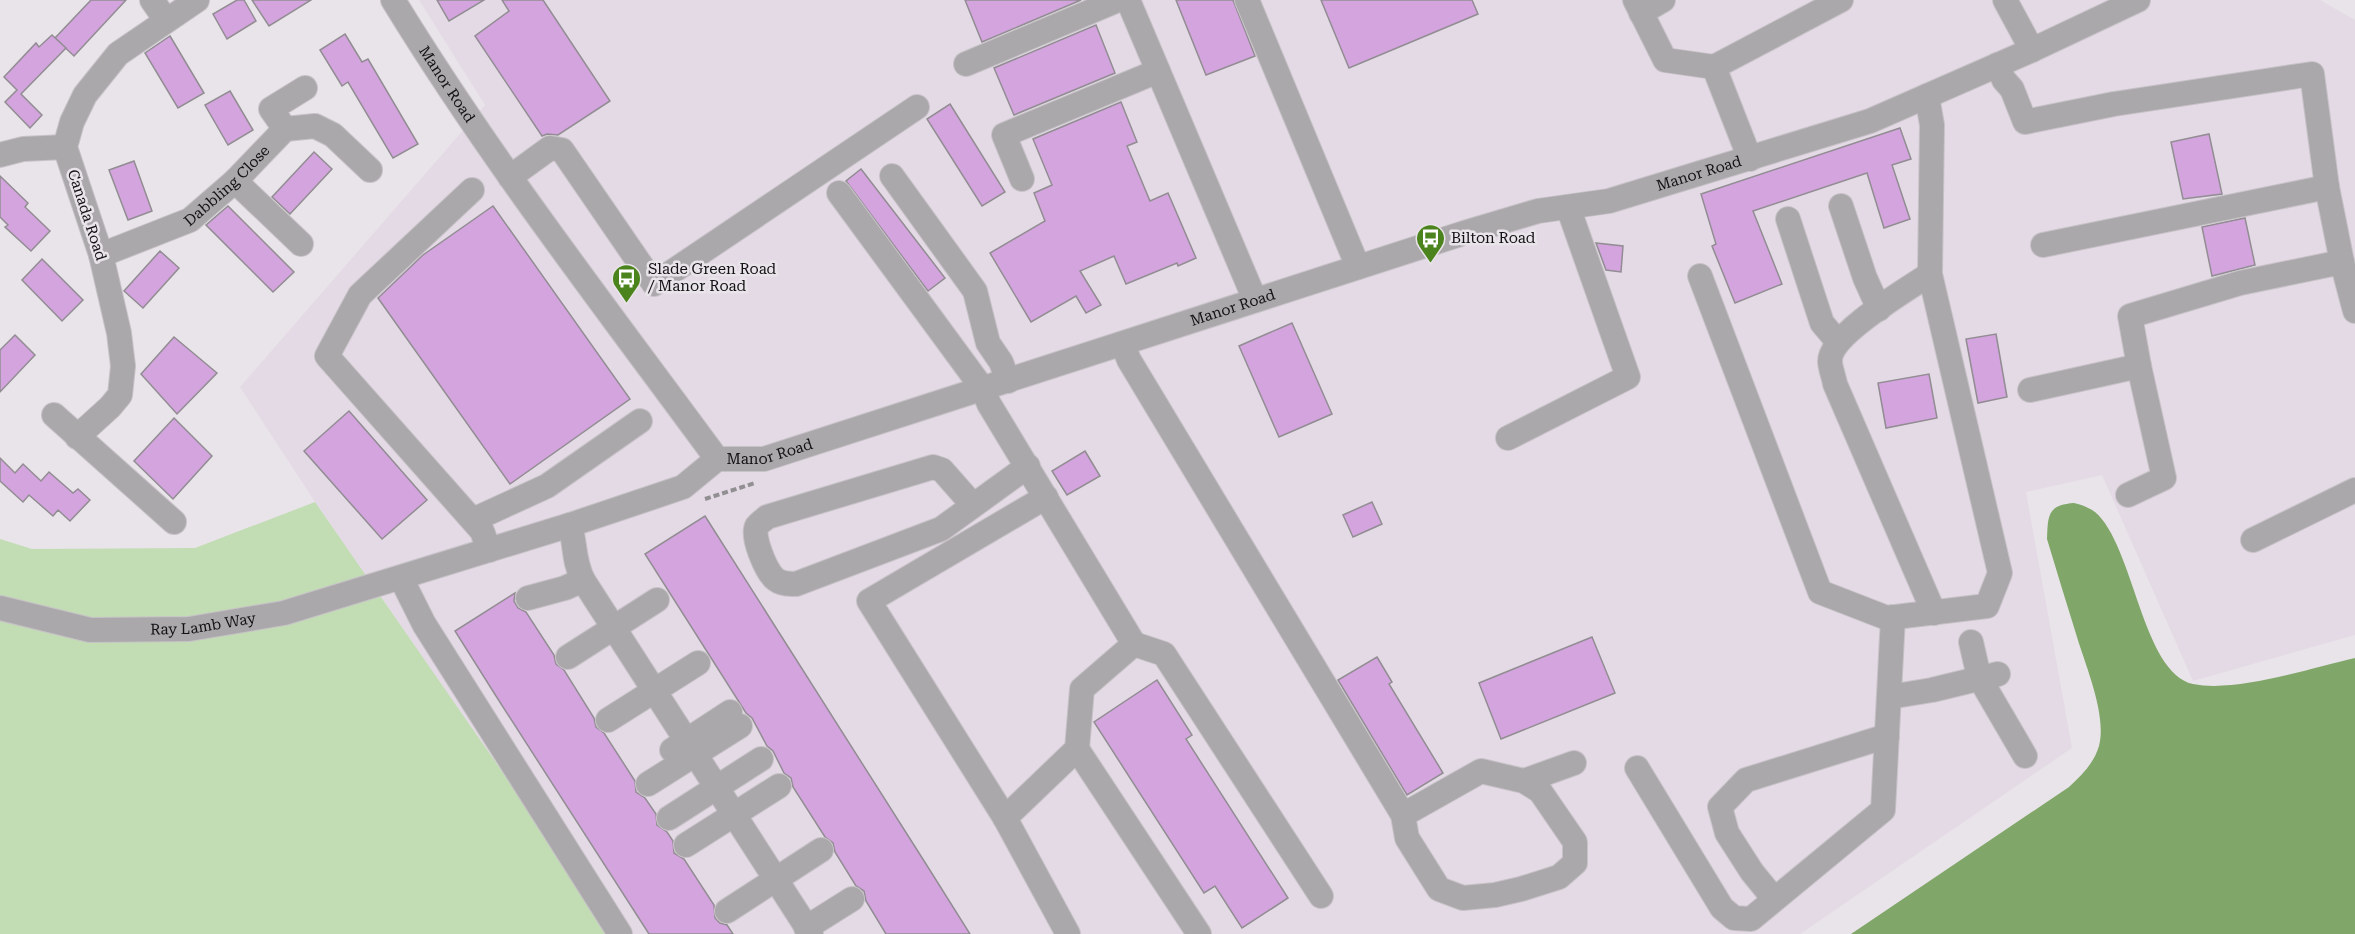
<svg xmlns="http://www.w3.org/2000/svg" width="2355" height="934" font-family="'Roboto Serif',serif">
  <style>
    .built { fill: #e4dae6 }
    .green { fill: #c2dcb4 }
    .water { fill: #80a769 }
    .building { fill: #d4a4de; stroke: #918d92; stroke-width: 1.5 }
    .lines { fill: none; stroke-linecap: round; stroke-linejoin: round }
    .minor-casing { stroke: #c7c2c7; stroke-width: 26 }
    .path { stroke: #928f93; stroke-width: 4; stroke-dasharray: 6 3; stroke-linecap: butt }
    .minor { stroke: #aaa8ab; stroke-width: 24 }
    .labels { text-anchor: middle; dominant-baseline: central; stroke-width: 5; stroke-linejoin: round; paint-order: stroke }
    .street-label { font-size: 15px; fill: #121113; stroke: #e9e4e9 }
    .poi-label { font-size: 15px; fill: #121113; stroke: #e9e4e9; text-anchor: start }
  </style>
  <rect width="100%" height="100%" fill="#e9e4e9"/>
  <polygon class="built" points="419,0 2320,0 2355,20 2355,635 2193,681 2102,475 2026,492 2072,748 1800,934 615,934 315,502 240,387 485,105"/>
  <polygon class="green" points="315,502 615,934 0,934 0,539 32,549 195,548"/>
  <path class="water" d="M2074 503C2082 505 2088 507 2095 512 2134 545 2142 673 2193 684 2236 693 2311 668 2355 658V934H1851L2069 787C2082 775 2094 763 2099 746 2107 715 2086 667 2077 637 2067 605 2057 572 2047 539 2048 516 2047 505 2074 503Z"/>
  <g class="building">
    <polygon points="91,0 126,0 74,56 55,38"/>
    <polygon points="237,0 244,0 256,21 227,39 213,14"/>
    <polygon points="252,0 311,0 269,26"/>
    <polygon points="437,0 484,0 449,21"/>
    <polygon points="502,0 543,0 610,101 558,135 547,134 542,136 475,36 509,11"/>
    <polygon points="965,0 1081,0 982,42"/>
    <polygon points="1176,0 1233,0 1255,56 1206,75"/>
    <polygon points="1321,0 1472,0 1478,14 1349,68"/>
    <polygon points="1096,25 1115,73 1014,115 994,68"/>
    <polygon points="345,34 362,62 368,59 418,144 393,158 348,82 342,86 320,50"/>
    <polygon points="52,35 66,48 21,94 42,115 30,128 5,102 17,90 4,77 36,43 39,47"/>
    <polygon points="170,36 204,93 178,108 145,53"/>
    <polygon points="230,91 253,130 228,145 205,105"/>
    <polygon points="1121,102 1137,142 1127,146 1150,201 1168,193 1196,258 1178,266 1177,263 1126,284 1114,256 1080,271 1101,305 1086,313 1076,296 1031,322 990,253 1045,221 1034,193 1052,185 1033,139"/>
    <polygon points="950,104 1005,192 982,206 927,119"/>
    <polygon points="1900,128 1911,159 1892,165 1910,219 1884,228 1867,173 1753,211 1782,284 1735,303 1712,246 1716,244 1701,194"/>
    <polygon points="2209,134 2222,194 2183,199 2171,142"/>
    <polygon points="314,152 332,169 290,214 272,197"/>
    <polygon points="134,161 152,211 128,220 109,170"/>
    <polygon points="861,169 945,278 928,291 846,181"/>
    <polygon points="0,176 28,203 25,207 50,231 31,251 5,227 8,225 0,217"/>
    <polygon points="228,206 294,272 273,292 206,225"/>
    <polygon points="493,206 630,399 510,484 378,298 423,255"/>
    <polygon points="2245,218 2255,265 2212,276 2202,227"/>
    <polygon points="1596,243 1623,246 1621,272 1606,270"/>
    <polygon points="160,251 179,268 143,308 124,291"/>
    <polygon points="42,259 83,300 62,321 22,280"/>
    <polygon points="1292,323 1332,414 1279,437 1239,346"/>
    <polygon points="1996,334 2007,397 1978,403 1966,339"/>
    <polygon points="15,335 35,355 0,392 0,350"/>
    <polygon points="174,337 217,373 177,414 141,374"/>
    <polygon points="1929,374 1937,418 1886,428 1878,383"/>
    <polygon points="349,411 427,500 382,539 304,451"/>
    <polygon points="174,418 212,456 173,499 134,461"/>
    <polygon points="1085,451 1100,476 1067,495 1052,471"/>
    <polygon points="0,458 15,473 23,464 41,481 49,472 73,493 78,489 90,500 70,521 58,510 53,516 29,495 23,502 0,481"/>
    <polygon points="1372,502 1382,524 1353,537 1343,515"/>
    <polygon points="705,516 926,864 970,934 886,934 866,901 864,891 856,886 835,852 833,843 825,837 793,787 791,778 784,773 773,751 767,746 752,718 746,713 645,554"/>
    <polygon points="515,593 514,601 518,608 526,612 554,655 556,664 564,670 594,718 596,727 604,733 635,781 636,792 645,798 656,814 657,825 667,832 673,841 674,853 684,859 714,905 715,918 720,923 727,925 733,934 649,934 496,696 455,631"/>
    <polygon points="1592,637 1615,693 1501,739 1479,683"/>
    <polygon points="1377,657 1392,682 1389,684 1443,773 1407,795 1338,680"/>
    <polygon points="1157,680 1192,735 1186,739 1288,898 1242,928 1215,886 1204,893 1094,722"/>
  </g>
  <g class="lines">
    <defs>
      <g id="minor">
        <polyline points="152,0 166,20"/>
        <path id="s1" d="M393 0C491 160 606 308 717 459"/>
        <polyline points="1128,0 1255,300"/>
        <polyline points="1247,0 1358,267"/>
        <polyline points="1635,0 1665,60 1714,67 1750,159"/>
        <polyline points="2005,0 2032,50"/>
        <polyline points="1641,13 1663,0"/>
        <polyline points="966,64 1118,0"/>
        <polyline points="1997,65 2004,80 2012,89 2025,122 2114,104 2312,74 2327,187 2342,262"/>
        <polyline points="1714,67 1841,0"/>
        <polyline points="285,129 315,126 333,135 370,170"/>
        <polyline points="0,155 23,149 65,147"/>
        <polyline points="892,176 975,291 988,343 1001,362 1008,381"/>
        <polyline points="510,177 550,148 562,150 654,284 917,107"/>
        <polyline points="1022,179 1004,135 1158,71"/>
        <polyline points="235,181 301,244"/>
        <polyline points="472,190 360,295 327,356 482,531 489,550"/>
        <polyline points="839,193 983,389 989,404 1134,644 1082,689 1077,749 1005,818 1068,934"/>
        <polyline points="1841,206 1865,278 1879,309"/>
        <polyline points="1788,219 1822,323 1838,342"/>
        <polyline points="2043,245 2327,187"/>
        <path id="s2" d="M101 255 190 220 235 181 285 129 271 109 305 88"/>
        <path d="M1930 274C1908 289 1830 334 1830 361 1830 368 1834 377 1835 384L1934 613"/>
        <polyline points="1700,276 1820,592 1887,618 1987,606 2000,573 1930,274 1932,125 1927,96"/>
        <polyline points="1123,345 1129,360 1403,815 1481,771 1524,781 1540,791 1575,842 1575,863 1559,877 1521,889 1495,895 1463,898 1439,889 1407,838 1403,815"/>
        <polyline points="2030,390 2139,366"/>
        <polyline points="54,415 174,522"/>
        <polyline points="77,437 110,407 120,395 123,366 119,333 101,255 65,147 72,122 85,95 118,54 197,0"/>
        <polyline points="1508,438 1628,377 1568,207"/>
        <polyline points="2128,495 2164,478 2139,366 2130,316 2240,283 2342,262 2355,311"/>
        <path d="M972 504 942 470 933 467 767 517C764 520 759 523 757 526 751 536 766 570 774 578 780 584 789 584 796 584L941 529 1028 466"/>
        <polyline points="473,520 547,486 640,421"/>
        <path d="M570 525C576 546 573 560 583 580L811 934"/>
        <polyline points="2253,540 2355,490"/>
        <polyline points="401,578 424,624 620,934"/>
        <polyline points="528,598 565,588 583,580"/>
        <path id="s3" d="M0 608 90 630 189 629 284 613 570 525 683 487 717 459H764L1464 233 1538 211 1609 201 1870 121 2032 50 2138 0"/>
        <polyline points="1971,642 1979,677 2025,756"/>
        <polyline points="1134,644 1164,654 1321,896"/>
        <polyline points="568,657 657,600"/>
        <polyline points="1889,697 1932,690 1998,674"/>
        <polyline points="608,720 698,663"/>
        <polyline points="1077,749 1199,934"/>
        <polyline points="672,750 730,712"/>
        <polyline points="1637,768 1722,908 1734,918 1751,919 1883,810 1893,617"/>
        <polyline points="1524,781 1574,763"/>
        <polyline points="648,784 740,726"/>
        <polyline points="669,818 761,759"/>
        <polyline points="1005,818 869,601 1046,497"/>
        <polyline points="686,845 779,786"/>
        <polyline points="1774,899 1752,872 1727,833 1720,807 1746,780 1887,736"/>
        <polyline points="727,911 821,850"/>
        <polyline points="806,928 852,899"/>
      </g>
    </defs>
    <use href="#minor" class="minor-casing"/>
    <polyline class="path" points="705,499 755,483"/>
    <use href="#minor" class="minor"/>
  </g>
  <defs>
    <symbol id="bus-pin" viewBox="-11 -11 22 30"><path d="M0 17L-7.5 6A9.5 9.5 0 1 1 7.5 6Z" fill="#4b831c" stroke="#e9e4e9"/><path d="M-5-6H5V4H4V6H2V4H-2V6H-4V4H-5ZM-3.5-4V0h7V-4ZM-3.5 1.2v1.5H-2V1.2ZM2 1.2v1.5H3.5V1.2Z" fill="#fff"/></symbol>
  </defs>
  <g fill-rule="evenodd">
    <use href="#bus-pin" x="1414" y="222" width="33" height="45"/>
    <use href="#bus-pin" x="610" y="262" width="33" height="45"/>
  </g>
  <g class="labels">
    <g class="street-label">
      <text stroke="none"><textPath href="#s1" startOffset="100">Manor Road</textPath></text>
      <text stroke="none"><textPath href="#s3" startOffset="1776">Manor Road</textPath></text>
      <text stroke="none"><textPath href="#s2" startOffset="146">Dabbling Close</textPath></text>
      <text transform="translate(87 215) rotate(72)">Canada Road</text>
      <text stroke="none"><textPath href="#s3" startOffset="1290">Manor Road</textPath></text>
      <text stroke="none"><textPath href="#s3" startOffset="804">Manor Road</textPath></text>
      <text stroke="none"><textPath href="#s3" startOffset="206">Ray Lamb Way</textPath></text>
    </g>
    <g class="poi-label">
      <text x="1451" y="238">Bilton Road</text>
      <text x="648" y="269">Slade Green Road<tspan x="648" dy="17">/ Manor Road</tspan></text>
    </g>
  </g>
</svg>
